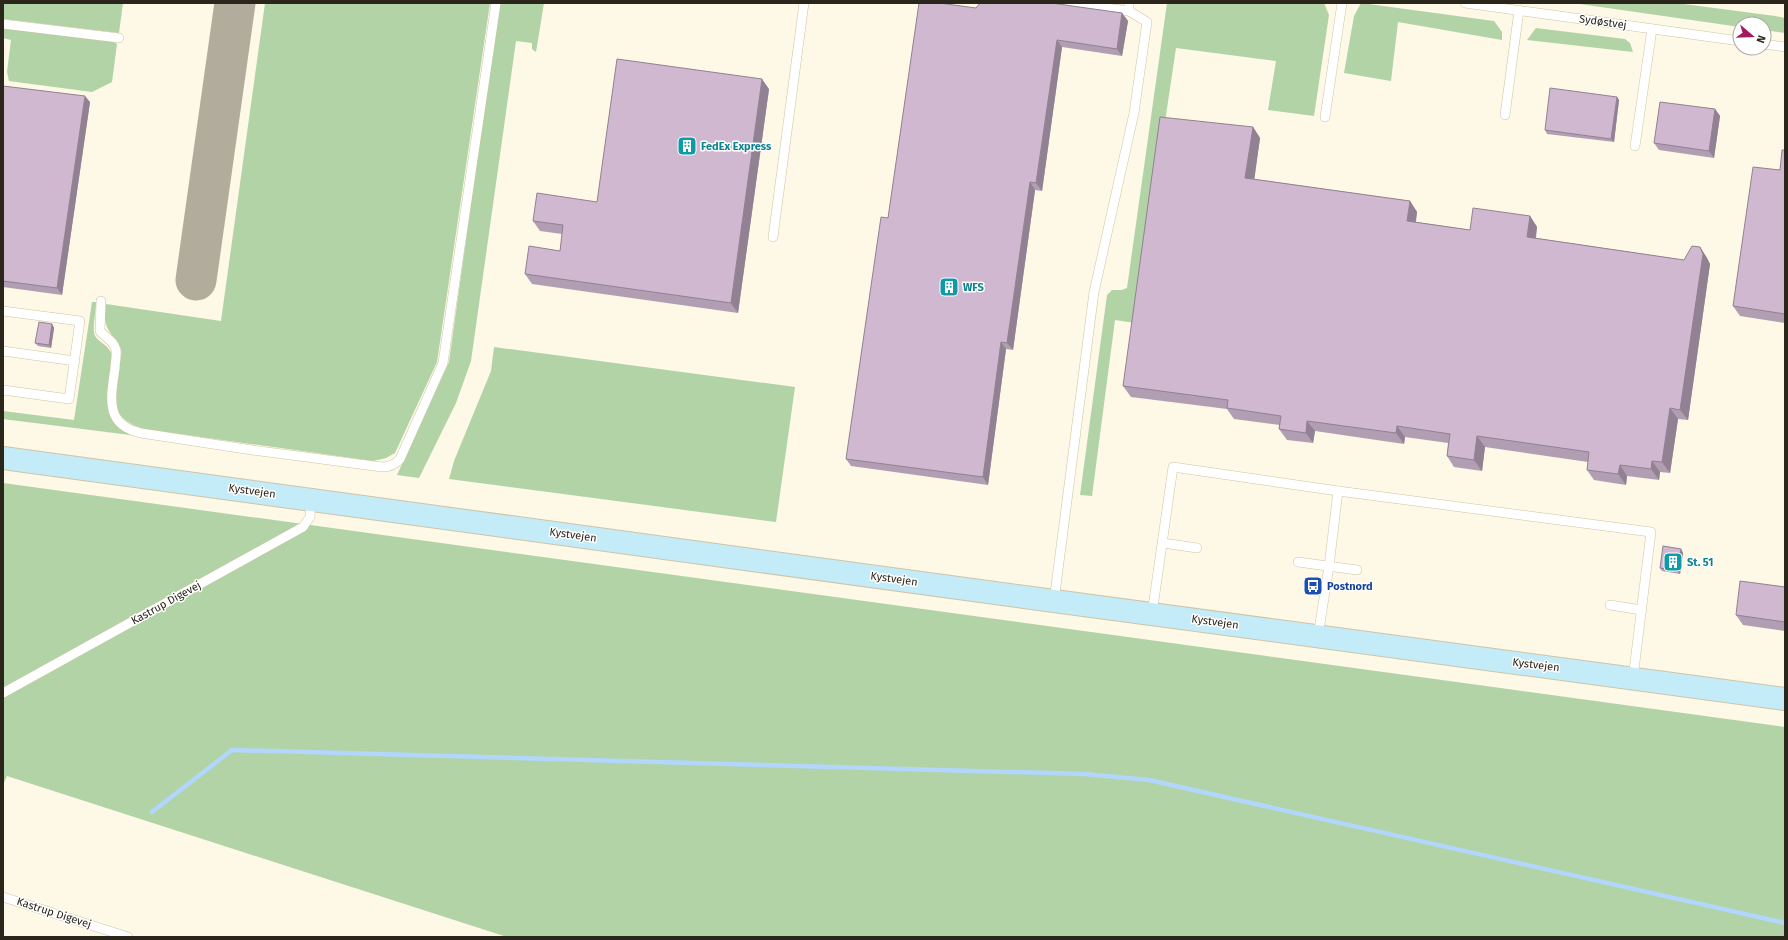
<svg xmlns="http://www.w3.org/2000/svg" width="1788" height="940" font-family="'Fira Sans',sans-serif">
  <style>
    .green { fill: #b1d3a6 }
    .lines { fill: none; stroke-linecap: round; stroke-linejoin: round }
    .stream { stroke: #b2d6fc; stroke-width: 4.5 }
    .taxiway { stroke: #b2ac9d; stroke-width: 41 }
    .lane-casing { stroke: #cec4a6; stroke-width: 10 }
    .secondary-casing { stroke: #cec4a6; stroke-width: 24 }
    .lane { stroke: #fff; stroke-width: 9 }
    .secondary { stroke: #c4ecf8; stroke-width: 22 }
    .wall { fill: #b29eb3 }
    .shaded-wall { fill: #918192 }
    .building { fill: #cfb8d0; stroke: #918192 }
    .labels { text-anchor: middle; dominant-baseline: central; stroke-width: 3; stroke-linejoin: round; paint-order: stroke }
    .street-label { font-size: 11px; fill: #2a261b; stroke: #fff }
    .culture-label { font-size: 11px; font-weight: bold; fill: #0d838f; stroke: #fff; text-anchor: start }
    .transit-label { font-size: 11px; font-weight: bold; fill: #164399; stroke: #fff; text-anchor: start }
  </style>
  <rect width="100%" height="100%" fill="#fef8e6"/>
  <g class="green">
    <polygon points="3,3 123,3 119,33 3,19"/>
    <path d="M265 3H490L437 362 395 453 386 458 373 461 144 429C107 418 115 398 119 367 120 362 122 354 121 349 120 345 116 341 114 338 104 325 104 320 106 304L221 321Z"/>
    <polygon points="499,3 544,3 536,52 532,49 532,43 516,41 471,361 456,403 419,478 397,475 449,362"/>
    <polygon points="1167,3 1324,3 1329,15 1314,116 1268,110 1276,61 1176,48 1135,323 1115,320 1092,496 1080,495 1107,295 1112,290 1122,290 1127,288"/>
    <polygon points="1361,3 1494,21 1502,32 1502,40 1398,22 1391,81 1344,73 1354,16"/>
    <polygon points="1573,3 1676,3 1775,16 1785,18 1785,33 1764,30 1764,24 1740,24 1740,27"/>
    <polygon points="3,27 112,41 117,44 112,82 92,92 9,81 7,72 11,40 3,38"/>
    <polygon points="1536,28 1625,39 1630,43 1633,52 1527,40"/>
    <path d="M92 302H96C96 311 93 323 94 333 96 343 112 344 113 360 113 365 111 372 110 378 105 413 105 420 138 436L3 419V411L74 420Z"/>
    <polygon points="494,347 795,387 776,522 449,479 454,461 491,371"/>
    <polygon points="3,483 1785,727 1785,937 507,937 7,776 3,785"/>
  </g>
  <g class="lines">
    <polyline class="stream" points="152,812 232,750 1084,774 1149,780 1785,923"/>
    <polyline class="taxiway" points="196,280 235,3"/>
    <defs>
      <g id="lane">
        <polyline points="1070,3 1129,11"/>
        <polyline points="1465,3 1740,41"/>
        <polyline points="3,24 119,38"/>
        <polyline points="1764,44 1785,47"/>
        <polyline points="1505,115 1519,10"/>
        <polyline points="1325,117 1342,3"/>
        <polyline points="1635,146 1652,29"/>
        <polyline points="773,237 804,3"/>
        <path d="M101 301 100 331C105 338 114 340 116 350 117 356 115 362 115 368 111 397 104 425 141 433L252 450 382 467C390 467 395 465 400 459L443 363 496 3"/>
        <polyline points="3,311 80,321 69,399 3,390"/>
        <polyline points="3,351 75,361"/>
        <polyline points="1163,543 1197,548"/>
        <polyline points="1298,562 1357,570"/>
        <polyline points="1054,601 1094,292 1134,113 1147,22 1129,11 1129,3"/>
        <polyline points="1610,605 1642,610"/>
        <polyline points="1152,614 1173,467 1338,491 1651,532 1633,678"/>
        <polyline points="1318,636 1329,566 1338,491"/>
        <polyline points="3,693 303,527 310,517 311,500"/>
        <polyline points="3,897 128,937"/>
      </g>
      <polyline id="secondary" points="3,458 1054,601 1785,699"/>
    </defs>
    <use href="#lane" class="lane-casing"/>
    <use href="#secondary" class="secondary-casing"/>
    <use href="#lane" class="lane"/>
    <use href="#secondary" class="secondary"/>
  </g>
  <g class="wall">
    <polygon points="976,8 1122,13 1128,21 1122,56 1062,47 1042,191 1035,190 1013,350 1006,349 988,485 851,466 846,459 888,218"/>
    <polygon points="3,86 90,102 62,295 3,287"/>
    <polygon points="769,89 738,313 532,284 525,274 560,251 562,234 540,231 533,221 597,202"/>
    <polygon points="1617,97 1619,100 1614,142 1547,134 1545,130"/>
    <polygon points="1715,109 1720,116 1714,158 1659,150 1654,143"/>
    <polygon points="1253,127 1260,138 1254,179 1410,201 1417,212 1416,222 1470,230 1530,216 1537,227 1536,238 1684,260 1700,247 1707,258 1710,264 1688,420 1678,419 1670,473 1660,472 1659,480 1627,476 1626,485 1594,480 1587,470 1588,462 1485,447 1482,471 1454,467 1447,456 1448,443 1405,437 1404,444 1315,431 1313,443 1287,440 1279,429 1280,425 1234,419 1227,409 1131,397 1123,386"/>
    <polygon points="1785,150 1785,323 1740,316 1733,306 1780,170"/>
    <polygon points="52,324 54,328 51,348 38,346 35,343"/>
    <polygon points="1681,549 1683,553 1680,574 1662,571 1660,568"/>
    <polygon points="1785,587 1785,631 1743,625 1736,615"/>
  </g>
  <g class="shaded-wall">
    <polygon points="1122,13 1128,21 1122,56 1117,49"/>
    <polygon points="1057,40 1062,47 1042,191 1036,183"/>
    <polygon points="762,79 769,89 738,313 731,303"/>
    <polygon points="85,96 90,102 62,295 57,288"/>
    <polygon points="1617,97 1619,100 1614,142 1611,139"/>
    <polygon points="1715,109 1720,116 1714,158 1709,151"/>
    <polygon points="1253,127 1260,138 1253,189 1245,178"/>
    <polygon points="1030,182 1035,190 1013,350 1007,343"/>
    <polygon points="1410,201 1417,212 1414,232 1407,221"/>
    <polygon points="1530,216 1537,227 1534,248 1527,237"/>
    <polygon points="1700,247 1707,258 1710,264 1688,420 1680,410"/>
    <polygon points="52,324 54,328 51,348 49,345"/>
    <polygon points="1001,342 1006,349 988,485 983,477"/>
    <polygon points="1670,408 1678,419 1670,473 1662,462"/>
    <polygon points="1307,421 1315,431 1313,443 1306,433"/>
    <polygon points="1397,426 1405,437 1404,444 1396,433"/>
    <polygon points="1477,436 1485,447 1482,471 1474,460"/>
    <polygon points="1652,461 1660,472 1659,480 1651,469"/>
    <polygon points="1620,465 1627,476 1626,485 1618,474"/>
    <polygon points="1681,549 1683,553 1680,574 1678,571"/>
  </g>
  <g class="building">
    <polygon points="919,3 939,3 976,8 980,3 1051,3 1122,13 1117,49 1057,40 1036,183 1030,182 1007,343 1001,342 983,477 846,459 881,217 888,218"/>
    <polygon points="617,59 762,79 731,303 525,274 529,246 560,251 563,225 533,221 537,193 597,202"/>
    <polygon points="3,86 85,96 57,288 3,281"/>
    <polygon points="1550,88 1617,97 1611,139 1545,130"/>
    <polygon points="1660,102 1715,109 1709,151 1654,143"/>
    <polygon points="1160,117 1253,127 1245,178 1410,201 1407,221 1470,230 1473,208 1530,216 1527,237 1684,260 1692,246 1700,247 1703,254 1680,410 1670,408 1662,462 1652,461 1651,469 1620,465 1618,474 1587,470 1589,452 1477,436 1474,460 1447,456 1450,434 1397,426 1396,433 1307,421 1306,433 1279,429 1281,416 1227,408 1228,400 1123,386"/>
    <polygon points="1782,150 1785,150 1785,314 1733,306 1753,167 1780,170"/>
    <polygon points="39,322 52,324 49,345 35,343"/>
    <polygon points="1663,546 1681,549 1678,571 1660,568"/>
    <polygon points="1740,581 1785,587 1785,622 1736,615"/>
  </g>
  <defs>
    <symbol id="building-square" viewBox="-11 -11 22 22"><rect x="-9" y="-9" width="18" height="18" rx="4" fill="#0f9aa8" stroke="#fff"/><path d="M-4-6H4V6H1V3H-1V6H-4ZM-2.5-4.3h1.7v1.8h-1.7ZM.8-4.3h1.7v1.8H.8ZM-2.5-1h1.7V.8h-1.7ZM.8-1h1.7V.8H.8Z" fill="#fff"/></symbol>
    <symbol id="bus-square" viewBox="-11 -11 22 22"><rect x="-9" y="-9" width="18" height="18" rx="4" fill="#1a4fb4" stroke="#fff"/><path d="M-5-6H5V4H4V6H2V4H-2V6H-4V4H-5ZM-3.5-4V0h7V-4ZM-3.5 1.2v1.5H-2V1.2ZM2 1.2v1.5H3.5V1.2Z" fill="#fff"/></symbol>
  </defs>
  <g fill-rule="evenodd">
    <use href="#building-square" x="676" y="135" width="22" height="22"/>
    <use href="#building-square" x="938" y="276" width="22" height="22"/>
    <use href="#building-square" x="1662" y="551" width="22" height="22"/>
    <use href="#bus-square" x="1302" y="575" width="22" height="22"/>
  </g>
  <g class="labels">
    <g class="street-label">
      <text transform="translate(1603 22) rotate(8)">Sydøstvej</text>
      <text transform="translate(252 491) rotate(8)">Kystvejen</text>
      <text transform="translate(573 535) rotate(8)">Kystvejen</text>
      <text transform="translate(894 579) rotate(8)">Kystvejen</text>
      <text transform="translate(166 603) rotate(-29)">Kastrup Digevej</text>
      <text transform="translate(1215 622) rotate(8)">Kystvejen</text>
      <text transform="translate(1536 665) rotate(7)">Kystvejen</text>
      <text transform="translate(54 913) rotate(18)">Kastrup Digevej</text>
    </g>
    <g class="culture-label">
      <text x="701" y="146">FedEx Express</text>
      <text x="963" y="287">WFS</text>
      <text x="1687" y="562">St. 51</text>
    </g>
    <g class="transit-label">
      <text x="1327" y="586">Postnord</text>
    </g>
  </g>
  <rect width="1788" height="940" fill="none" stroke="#2a261b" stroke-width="8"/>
  <g transform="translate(1752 36) rotate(109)"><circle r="19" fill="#ffffff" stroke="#aaa8a4"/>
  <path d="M0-3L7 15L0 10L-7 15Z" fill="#a6185b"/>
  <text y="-6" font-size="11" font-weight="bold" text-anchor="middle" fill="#2a261b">N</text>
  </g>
</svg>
